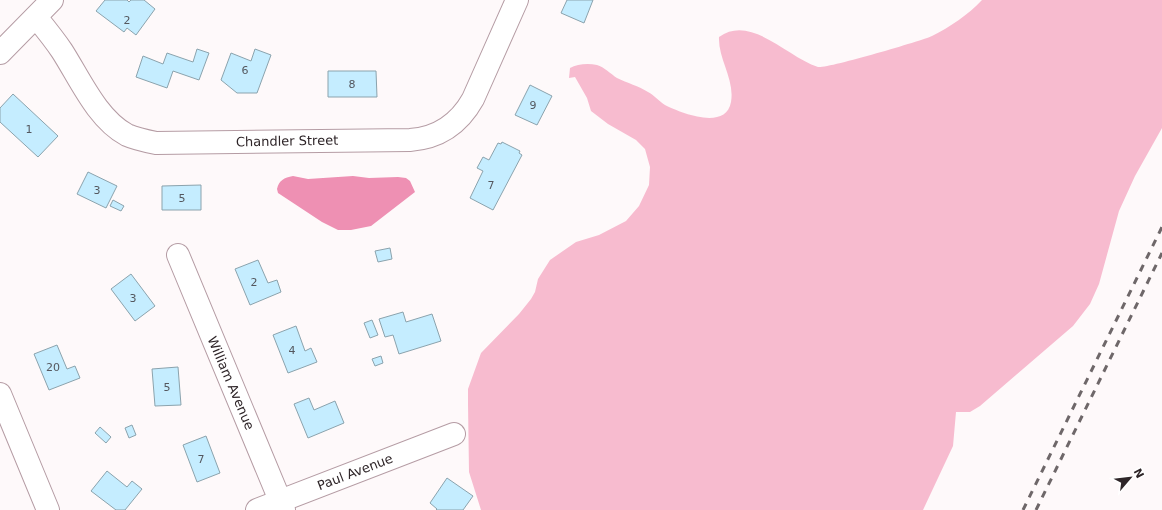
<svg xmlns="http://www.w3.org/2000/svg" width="1162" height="510" font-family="'DejaVu Sans',sans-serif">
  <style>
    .green { fill: #f7bbcf }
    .water { fill: #ee90b3 }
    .building { fill: #c5edff; stroke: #8ba3ad }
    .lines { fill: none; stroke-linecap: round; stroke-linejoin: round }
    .minor-casing { stroke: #b59ca4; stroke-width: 24 }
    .tertiary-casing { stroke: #b59ca4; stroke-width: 24 }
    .minor { stroke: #fff; stroke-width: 22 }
    .tertiary { stroke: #fff; stroke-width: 22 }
    .rail { stroke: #6e6769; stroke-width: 3; stroke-dasharray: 7 7; stroke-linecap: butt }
    .labels { text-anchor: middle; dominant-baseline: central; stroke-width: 3; stroke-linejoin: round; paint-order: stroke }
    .number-label { font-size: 11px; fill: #54575e }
    .street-label { font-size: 13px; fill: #2e2528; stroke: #fff }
  </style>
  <rect width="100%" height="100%" fill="#fef9fa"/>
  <path class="green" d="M982 0H1162V128L1135 176 1119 211 1099 284 1090 304 1073 326 980 406 970 412H956L953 446 923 510H481L469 472 468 404V389L481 353 519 314 531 299 535 292 538 279 550 260 576 242 599 235 626 221 639 206 649 185 650 167 645 149 636 140 608 124 591 111 587 98 575 77 569 78 570 68C577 64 588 63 597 65 604 67 611 74 617 78 627 83 639 86 648 92 654 95 659 101 665 105 681 113 726 131 731 102 735 79 718 59 719 37 751 14 787 57 818 67 826 69 921 41 932 36 950 27 968 15 982 0Z"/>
  <path class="water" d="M293 176 308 179 353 176 369 178 398 177 406 178 410 181 415 192 371 226 351 230H338L322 222 278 193 277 189C279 180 284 178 293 176Z"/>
  <g class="building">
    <polygon points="105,0 127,0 129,2 131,0 144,0 155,9 136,35 127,28 124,32 96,11"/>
    <polygon points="567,0 593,0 584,23 561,13"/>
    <polygon points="197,49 209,53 199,80 173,71 167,88 136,77 143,56 163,64 167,53 193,62"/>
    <polygon points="255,49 271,55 257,93 237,93 221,80 231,53 251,61"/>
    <polygon points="328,71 376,71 377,97 328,97"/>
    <polygon points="530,85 552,96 537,125 515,115"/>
    <polygon points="13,94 58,136 38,157 0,122 0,108"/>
    <polygon points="502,142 520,151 519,153 522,155 493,210 470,198 483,171 477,168 483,157 489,160 498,143 501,144"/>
    <polygon points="88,172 117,186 106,208 77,194"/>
    <polygon points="201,185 201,210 162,210 162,186"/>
    <polygon points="113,200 124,206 121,211 110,206"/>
    <polygon points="390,248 392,259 378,262 375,251"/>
    <polygon points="258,260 268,283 277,280 281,292 250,305 235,269"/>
    <polygon points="131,274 155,306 135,321 111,289"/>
    <polygon points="403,312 406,322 432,314 441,341 399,354 393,335 385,337 379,319"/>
    <polygon points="372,320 378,335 370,338 364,323"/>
    <polygon points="296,326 305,351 311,348 317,362 288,373 273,335"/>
    <polygon points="57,345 67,369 75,366 80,378 49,390 34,354"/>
    <polygon points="381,356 383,363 375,366 372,359"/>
    <polygon points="178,367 181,405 155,406 152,369"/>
    <polygon points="309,398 314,410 335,401 344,423 308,438 294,404"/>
    <polygon points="132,425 136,435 129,438 125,428"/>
    <polygon points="100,427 111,437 106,443 95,433"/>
    <polygon points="206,436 220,473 197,482 183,445"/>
    <polygon points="107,471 127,487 132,481 142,489 125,510 116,510 91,491"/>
    <polygon points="447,478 473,496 463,510 436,510 437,509 430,503"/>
  </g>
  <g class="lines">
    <defs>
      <g id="minor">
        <path d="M36 17C45 28 54 39 62 51 80 79 97 119 127 135 136 139 146 141 156 143L410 140C439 138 459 124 473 99L517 0"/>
        <polyline points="178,255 284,510"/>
        <polyline points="0,394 48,510"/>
        <polyline points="257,510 454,434"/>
      </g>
      <polyline id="tertiary" points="0,53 52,0"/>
    </defs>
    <use href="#minor" class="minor-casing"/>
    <use href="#tertiary" class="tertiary-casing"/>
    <use href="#minor" class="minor"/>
    <use href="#tertiary" class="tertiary"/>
    <g class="rail">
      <polyline points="1023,510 1162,227"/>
      <polyline points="1036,510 1162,253"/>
    </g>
  </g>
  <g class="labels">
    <g class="number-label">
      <text x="127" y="20">2</text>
      <text x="245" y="70">6</text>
      <text x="352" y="84">8</text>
      <text x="533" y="105">9</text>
      <text x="29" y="129">1</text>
      <text x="491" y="185">7</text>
      <text x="97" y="190">3</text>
      <text x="182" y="198">5</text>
      <text x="254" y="282">2</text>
      <text x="133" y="298">3</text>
      <text x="292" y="350">4</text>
      <text x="53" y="367">20</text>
      <text x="167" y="387">5</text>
      <text x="201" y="459">7</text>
    </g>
    <g class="street-label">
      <text transform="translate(287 141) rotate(-1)">Chandler Street</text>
      <text transform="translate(231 383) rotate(67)">William Avenue</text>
      <text transform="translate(355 472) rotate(-21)">Paul Avenue</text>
    </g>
  </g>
  <g transform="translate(1130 478) rotate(62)" stroke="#ffffff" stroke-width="3" paint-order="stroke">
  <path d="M0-3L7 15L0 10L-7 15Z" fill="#2e2528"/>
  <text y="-6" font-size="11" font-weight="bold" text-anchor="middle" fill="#2e2528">N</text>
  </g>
</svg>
